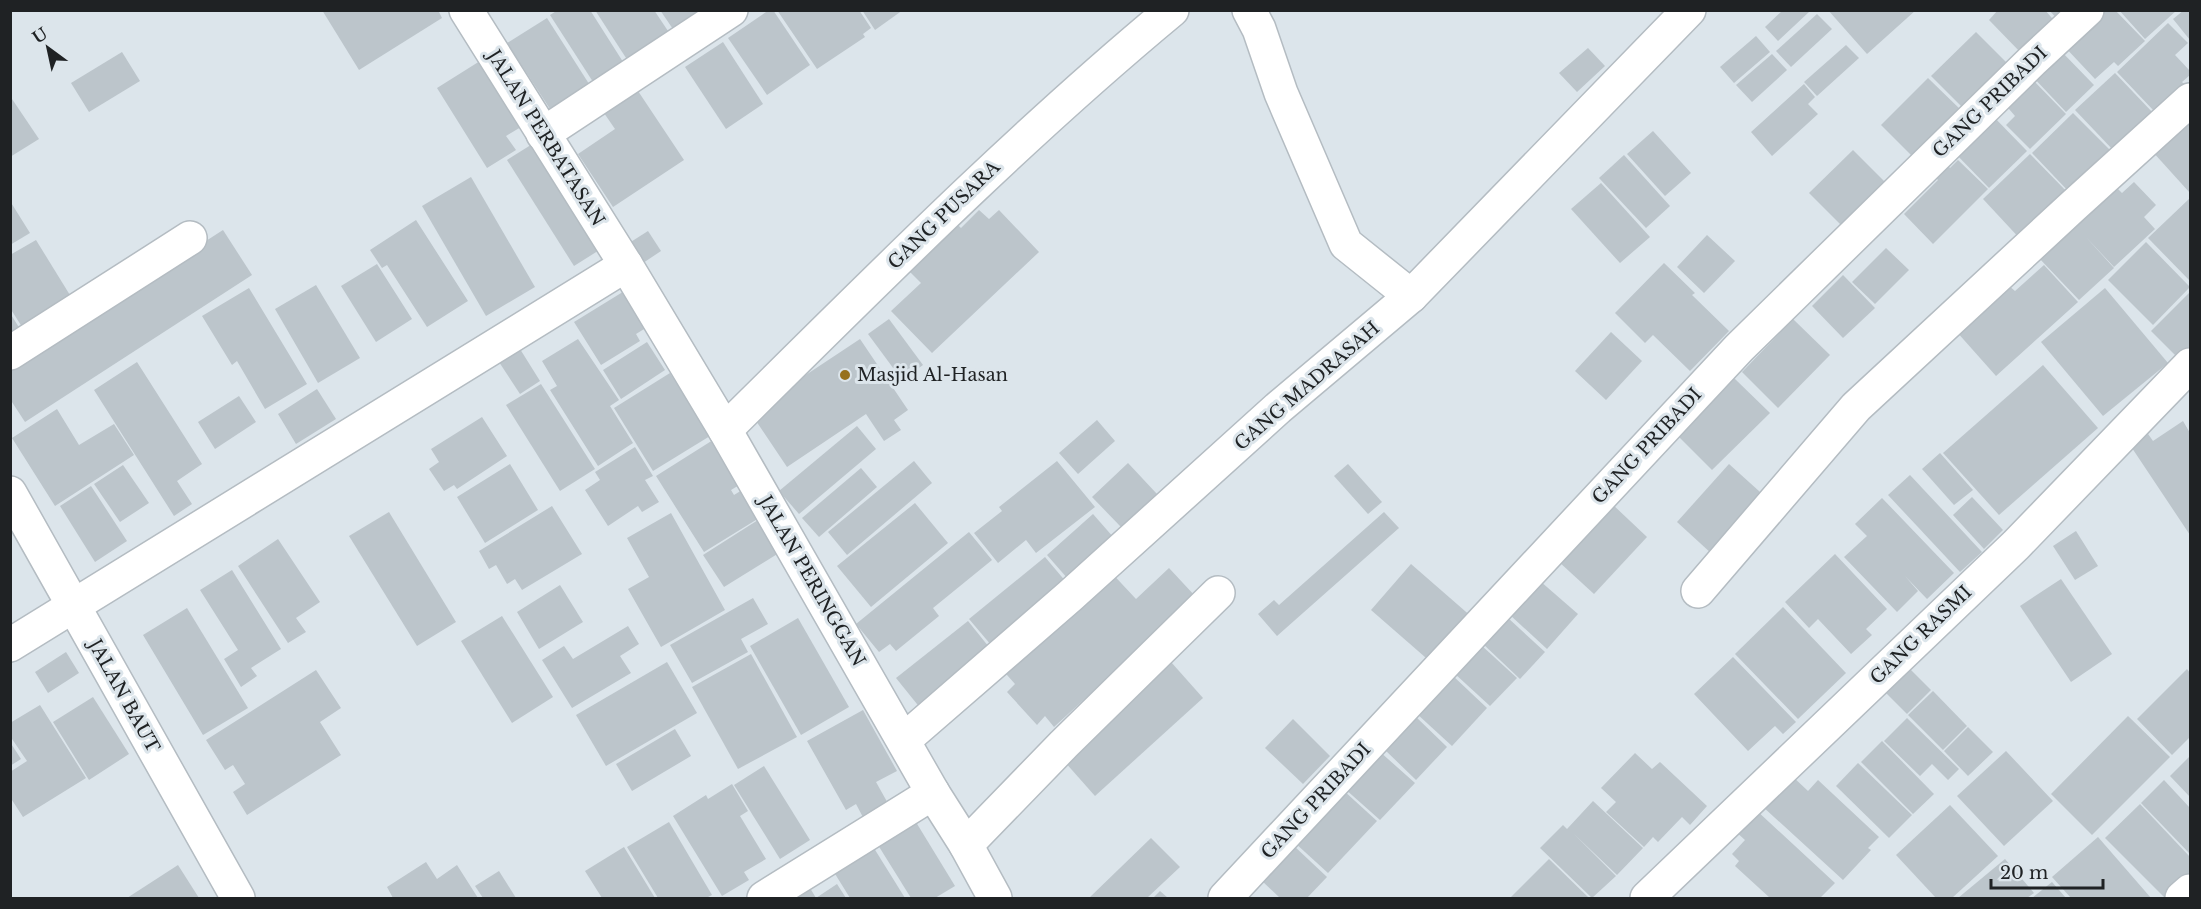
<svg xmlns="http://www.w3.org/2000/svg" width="2201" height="909" font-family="'Libre Baskerville',serif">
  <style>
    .building { fill: #bcc5cb }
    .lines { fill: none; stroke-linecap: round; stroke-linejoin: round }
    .street-casing { stroke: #b4bcc2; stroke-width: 36 }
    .street { stroke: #fff; stroke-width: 33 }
    .poi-dot { fill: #97711c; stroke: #dce5eb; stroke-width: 2 }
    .labels { text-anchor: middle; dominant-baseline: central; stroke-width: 6; stroke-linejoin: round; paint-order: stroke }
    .street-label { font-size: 18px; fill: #1f2224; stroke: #dce5eb }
    .poi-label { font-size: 18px; fill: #1f2224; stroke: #dce5eb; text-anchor: start }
  </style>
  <rect width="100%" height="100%" fill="#dce5eb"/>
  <g class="building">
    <polygon points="322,10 438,10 442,18 359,70"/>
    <polygon points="558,10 590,10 625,65 595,85 550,15"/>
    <polygon points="595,10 654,10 670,34 628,61"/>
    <polygon points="660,10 713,10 677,35"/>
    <polygon points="769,10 773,10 810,65 767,95 728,38"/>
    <polygon points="777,10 859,10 871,28 863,34 865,37 817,69"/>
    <polygon points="862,10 903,10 875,30"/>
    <polygon points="1783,10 1809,12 1778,41 1765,27"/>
    <polygon points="1828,10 1916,10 1867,54"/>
    <polygon points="1998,10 2045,10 2057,24 2023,55 1989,20"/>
    <polygon points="2049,10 2072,10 2060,22"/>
    <polygon points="2099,10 2115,10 2145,41 2118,66 2114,62 2095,79 2063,45"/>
    <polygon points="2119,10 2177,10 2145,39"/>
    <polygon points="2184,10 2190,10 2190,40 2173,19"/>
    <polygon points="1817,14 1832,29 1791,67 1776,51"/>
    <polygon points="547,18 591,87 552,112 507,43"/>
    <polygon points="2168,23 2188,43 2175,55 2190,71 2190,75 2182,82 2188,88 2167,108 2161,103 2154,111 2117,72"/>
    <polygon points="1976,32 2011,67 1967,112 1931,76"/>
    <polygon points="1756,36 1770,52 1734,83 1720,67"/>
    <polygon points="723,42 763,104 726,129 685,67"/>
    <polygon points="1846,45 1859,58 1817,96 1804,82"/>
    <polygon points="1588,48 1605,66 1577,92 1559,73"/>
    <polygon points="2059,49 2094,85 2066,112 2031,75"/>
    <polygon points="122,52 140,81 89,112 71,83"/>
    <polygon points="1772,54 1787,70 1752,102 1736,85"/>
    <polygon points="480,61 521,127 506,136 516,150 487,168 437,88"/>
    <polygon points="2115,73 2154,114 2114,151 2075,110"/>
    <polygon points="2030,77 2066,114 2030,149 2006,125 2015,116 2003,102"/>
    <polygon points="1928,78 1964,113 1916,160 1881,125"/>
    <polygon points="1804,84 1815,97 1808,104 1818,114 1772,156 1751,132"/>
    <polygon points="638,91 684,160 613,207 578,154 615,129 604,113"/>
    <polygon points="10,96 39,139 10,157"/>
    <polygon points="1990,113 2027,151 1989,188 1952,150"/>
    <polygon points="2073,113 2113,153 2071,194 2032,153"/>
    <polygon points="2190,117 2190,193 2152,151"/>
    <polygon points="1653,131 1691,173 1665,196 1627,154"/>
    <polygon points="534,143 601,249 574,266 507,160"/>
    <polygon points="1853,150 1889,186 1845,229 1809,193"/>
    <polygon points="2030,154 2071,196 2023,242 1983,199"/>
    <polygon points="1624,155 1670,206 1646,228 1599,178"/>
    <polygon points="1942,160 1950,168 1958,160 1988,189 1933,244 1904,214 1938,180 1930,172"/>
    <polygon points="471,177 535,287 486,316 422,206"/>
    <polygon points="2134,182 2156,205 2144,217 2155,229 2114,267 2085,236 2114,268 2079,300 2038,257 2115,186 2122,193"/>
    <polygon points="1601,183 1650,237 1620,263 1571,209"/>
    <polygon points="2190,198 2190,281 2148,238"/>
    <polygon points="10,201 30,233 10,245"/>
    <polygon points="979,210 989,219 999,210 1039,252 932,353 891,311 921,283 903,265 951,218 961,228"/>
    <polygon points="416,220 468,301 427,327 387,265 382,268 370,250"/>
    <polygon points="223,230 252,275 25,422 10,399 10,367"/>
    <polygon points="648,231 661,251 640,265 626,245"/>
    <polygon points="1707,235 1735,261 1704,293 1677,267"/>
    <polygon points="36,240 73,300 24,330 10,308 10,255"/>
    <polygon points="2146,242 2190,287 2153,325 2108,280"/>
    <polygon points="1886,248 1909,270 1875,304 1852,282"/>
    <polygon points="1664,263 1695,293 1692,295 1729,331 1690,371 1653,335 1645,343 1615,313"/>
    <polygon points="377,264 412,319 376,342 341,286"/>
    <polygon points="2044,265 2078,302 1996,376 1956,331 2008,285 2015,291"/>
    <polygon points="1843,275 1875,308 1843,338 1812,306"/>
    <polygon points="316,285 360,358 318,383 275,309"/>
    <polygon points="249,288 307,384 265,409 237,361 232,365 202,316"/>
    <polygon points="2105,288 2168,363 2103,416 2041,342"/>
    <polygon points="626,290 649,326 636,334 640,341 601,365 574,322"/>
    <polygon points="2190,292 2190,346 2178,358 2151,331"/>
    <polygon points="10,313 20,329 10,335"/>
    <polygon points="889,319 923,365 902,380 868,334"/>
    <polygon points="1793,319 1830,355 1778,408 1742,372"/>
    <polygon points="1611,332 1642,361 1606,400 1575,371"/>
    <polygon points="578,339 619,400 610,406 633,443 598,466 550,390 557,386 542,361"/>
    <polygon points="860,339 908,410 894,420 901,430 884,441 866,414 787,467 750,412"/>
    <polygon points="647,342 665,370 621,399 603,370"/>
    <polygon points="520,349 540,381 520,394 499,362"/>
    <polygon points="137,362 202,464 177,481 192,504 174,516 94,390"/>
    <polygon points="2043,365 2098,428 1999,515 1943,453"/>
    <polygon points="670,373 710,436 653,471 614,408"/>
    <polygon points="1734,378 1770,413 1712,470 1677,435"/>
    <polygon points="541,384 595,469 560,491 506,405"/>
    <polygon points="317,389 336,419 296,444 278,414"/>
    <polygon points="239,396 256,422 215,449 198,422"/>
    <polygon points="57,409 79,445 114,424 134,455 55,506 12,438"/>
    <polygon points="482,417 507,456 457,489 454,485 444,491 429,469 439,462 431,449"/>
    <polygon points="1097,420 1115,441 1078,474 1059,453"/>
    <polygon points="2183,421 2190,433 2190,535 2128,442 2146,431 2153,441"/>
    <polygon points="857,426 876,449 799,514 779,491"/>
    <polygon points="713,440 741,484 731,490 734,495 747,487 764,515 704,552 656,476"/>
    <polygon points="635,447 653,476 645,480 659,502 642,512 638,506 608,526 585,490 600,480 595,472"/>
    <polygon points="1940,453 1973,490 1954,505 1922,469"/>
    <polygon points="914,461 932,483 847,555 828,532"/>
    <polygon points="1057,461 1095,507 1036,553 1026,540 998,563 974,533 1002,511 999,507"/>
    <polygon points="1128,463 1157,494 1121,527 1092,497"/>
    <polygon points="510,464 538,510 485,543 457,497"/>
    <polygon points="1348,464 1382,502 1368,514 1334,476"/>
    <polygon points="1729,464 1770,501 1712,554 1677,522"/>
    <polygon points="123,465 149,503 120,522 94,484"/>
    <polygon points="861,468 877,487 819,537 802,518"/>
    <polygon points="1910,475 1982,552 1960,572 1888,495"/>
    <polygon points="91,486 127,541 95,562 60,506"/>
    <polygon points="1972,497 2003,530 1984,549 1953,515"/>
    <polygon points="1882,498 1954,573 1927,599 1905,576 1918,591 1897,612 1844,557 1867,536 1855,524"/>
    <polygon points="915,503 948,543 871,607 837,566"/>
    <polygon points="1611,503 1647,537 1594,594 1558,561"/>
    <polygon points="552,506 582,554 522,590 515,579 507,584 496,565 489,569 479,551"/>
    <polygon points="389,512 456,622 417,646 349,536"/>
    <polygon points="1384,512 1399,528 1277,636 1258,614 1274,600 1279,605"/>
    <polygon points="671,513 725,610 661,647 628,589 649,577 627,538"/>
    <polygon points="1093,514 1114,538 1068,579 1047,555"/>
    <polygon points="758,520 779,553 724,587 703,555"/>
    <polygon points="2076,531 2098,566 2075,580 2053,546"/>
    <polygon points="969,532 992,560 933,608 939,616 896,651 890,644 879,652 856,624"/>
    <polygon points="278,539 320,602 296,618 306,632 288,643 238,566"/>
    <polygon points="1835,554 1887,609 1866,629 1872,635 1851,654 1818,619 1809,628 1785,602"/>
    <polygon points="1045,557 1072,589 997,652 969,619"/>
    <polygon points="1411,564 1473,618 1433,664 1371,610"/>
    <polygon points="1107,568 1136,599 1169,568 1196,597 1054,727 1045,716 1037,725 1007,692 1015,684 999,666"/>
    <polygon points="232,570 281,649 251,668 257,676 241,687 224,659 238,650 200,590"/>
    <polygon points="2061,579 2112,654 2071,682 2020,606"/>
    <polygon points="1540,581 1578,614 1547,649 1510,615"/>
    <polygon points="560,585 583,622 539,649 517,612"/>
    <polygon points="753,598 768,624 741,639 748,652 692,683 670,645"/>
    <polygon points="1783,607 1846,673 1798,719 1735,654"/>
    <polygon points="187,608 248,708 203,735 143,635"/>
    <polygon points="502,616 553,697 512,723 461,641"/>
    <polygon points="1507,617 1545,652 1520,679 1482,643"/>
    <polygon points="798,618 849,707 801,735 750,646"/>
    <polygon points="968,621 993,652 921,709 896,678"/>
    <polygon points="628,626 639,644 620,656 631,673 572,708 542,660 564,646 573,659"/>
    <polygon points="1481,645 1517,678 1490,706 1454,673"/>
    <polygon points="66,652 79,673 48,693 35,672"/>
    <polygon points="751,654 797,737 738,769 692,687"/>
    <polygon points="1733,657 1796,722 1783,734 1775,726 1748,751 1694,694"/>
    <polygon points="1902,661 1931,690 1907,714 1878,685"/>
    <polygon points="667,662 697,713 606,766 576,715"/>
    <polygon points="1171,662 1203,698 1095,796 1064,761"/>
    <polygon points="2187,669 2190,673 2190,737 2172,755 2137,719"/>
    <polygon points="316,670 341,708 320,722 341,755 247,815 233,792 245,784 233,765 225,770 206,740"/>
    <polygon points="1452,675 1487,708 1452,746 1416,713"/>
    <polygon points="1933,691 1967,726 1943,750 1908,715"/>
    <polygon points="93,697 129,754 89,780 53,722"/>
    <polygon points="40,705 86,778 23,817 10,797 10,772 27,761 10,736 10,723"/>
    <polygon points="863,710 897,771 876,782 890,807 865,821 856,804 846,810 807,741"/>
    <polygon points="1414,715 1447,747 1416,780 1383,748"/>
    <polygon points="2128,716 2170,757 2092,835 2051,794"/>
    <polygon points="1907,718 1959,769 1948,780 1932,764 1920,776 1884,741"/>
    <polygon points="1293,719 1330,756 1303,784 1265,748"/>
    <polygon points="1968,727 1993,752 1968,776 1944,751"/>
    <polygon points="675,729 691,756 632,791 616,764"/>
    <polygon points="1882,741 1934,794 1913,814 1861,762"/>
    <polygon points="10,742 21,759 10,766"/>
    <polygon points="1379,751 1415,783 1380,820 1344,788"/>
    <polygon points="2006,751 2053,801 2004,846 1957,796"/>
    <polygon points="1635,753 1652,769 1660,762 1707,806 1690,825 1682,817 1658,842 1653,837 1644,847 1606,812 1616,802 1601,788"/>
    <polygon points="2190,756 2190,797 2170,776"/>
    <polygon points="1858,763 1912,815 1889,838 1836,786"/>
    <polygon points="764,766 810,840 780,859 734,785"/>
    <polygon points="1791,775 1808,791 1818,780 1879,837 1868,848 1871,850 1843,880 1762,806"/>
    <polygon points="2164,780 2190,808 2190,854 2141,803"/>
    <polygon points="732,784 748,811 740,816 766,859 744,872 749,880 722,896 673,816 706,795 708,799"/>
    <polygon points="1343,790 1377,821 1328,873 1294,842"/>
    <polygon points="1593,801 1643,848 1617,875 1574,834 1616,876 1592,898 1540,848 1563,825 1567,829"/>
    <polygon points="2140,804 2190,857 2190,874 2165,898 2105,838"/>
    <polygon points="1950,805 1998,856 1952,898 1936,898 1896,855"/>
    <polygon points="1755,809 1835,883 1820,898 1770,898 1735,866 1739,861 1732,854 1745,840 1735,831"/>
    <polygon points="911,814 955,886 935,898 911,898 873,837"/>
    <polygon points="669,822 712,895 706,898 658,898 627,847"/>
    <polygon points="2098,837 2151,898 2071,898 2052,877"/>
    <polygon points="1151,838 1180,867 1147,898 1089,898"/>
    <polygon points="872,845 905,898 850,898 832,869"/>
    <polygon points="1293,845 1327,877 1307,898 1280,898 1260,879"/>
    <polygon points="624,847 655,898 602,898 585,871"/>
    <polygon points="1549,859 1589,898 1511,897"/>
    <polygon points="2005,859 2034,893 2027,898 1958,898"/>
    <polygon points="426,862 437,879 457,865 478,898 393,898 387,887"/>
    <polygon points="178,865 199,898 127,898"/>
    <polygon points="499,871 516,898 483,898 475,886"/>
    <polygon points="2052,882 2066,898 2032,898"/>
    <polygon points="837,884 846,898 793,898 810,888 816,898"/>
    <polygon points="1160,891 1168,898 1153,898"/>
  </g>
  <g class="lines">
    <defs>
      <g id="street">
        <polyline points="466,10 626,265 725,430 933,793 966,845 995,898"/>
        <polyline points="1249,10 1259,29 1281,93 1346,244 1411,296"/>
        <polyline points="543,134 731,10"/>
        <polyline points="10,353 190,238"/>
        <path d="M725 430C871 286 1014 141 1172 10"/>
        <polyline points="10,493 238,898"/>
        <polyline points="1698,591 1856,407 2072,207 2190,100"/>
        <polyline points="10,645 626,265"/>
        <polyline points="904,740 1070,596 1278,408 1411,296 1689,10"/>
        <polyline points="966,845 1064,744 1218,593"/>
        <polyline points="764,898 933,793"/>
        <polyline points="1225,898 1739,348 2032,61 2087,10"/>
        <polyline points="1647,898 2016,545 2190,365"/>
        <polyline points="2182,898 2190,891"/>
      </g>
    </defs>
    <use href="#street" class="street-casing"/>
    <use href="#street" class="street"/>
  </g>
  <circle class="poi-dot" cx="845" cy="375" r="6"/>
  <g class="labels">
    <g class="street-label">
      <text transform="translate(1990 102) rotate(-44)">GANG PRIBADI</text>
      <text transform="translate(546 138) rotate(58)">JALAN PERBATASAN</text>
      <text transform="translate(944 215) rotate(-44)">GANG PUSARA</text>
      <text transform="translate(1307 386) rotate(-41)">GANG MADRASAH</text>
      <text transform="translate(1647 446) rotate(-47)">GANG PRIBADI</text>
      <text transform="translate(812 581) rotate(60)">JALAN PERINGGAN</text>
      <text transform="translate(1921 635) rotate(-44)">GANG RASMI</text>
      <text transform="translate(124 696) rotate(61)">JALAN BAUT</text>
      <text transform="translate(1316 801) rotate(-47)">GANG PRIBADI</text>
    </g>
    <g class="poi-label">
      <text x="857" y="375">Masjid Al-Hasan</text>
    </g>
  </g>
  <rect width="2201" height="909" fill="none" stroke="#1f2224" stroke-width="24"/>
  <g transform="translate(48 48) rotate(327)" stroke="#dce5eb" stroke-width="4.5" paint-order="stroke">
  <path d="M0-4.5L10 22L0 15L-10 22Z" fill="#1f2224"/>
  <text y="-9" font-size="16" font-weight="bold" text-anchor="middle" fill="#1f2224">U</text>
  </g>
  <path d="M1991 879v9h112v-9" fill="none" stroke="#1f2224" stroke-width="3"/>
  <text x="2000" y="879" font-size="18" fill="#1f2224" stroke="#dce5eb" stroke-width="4.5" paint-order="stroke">20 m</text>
</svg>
